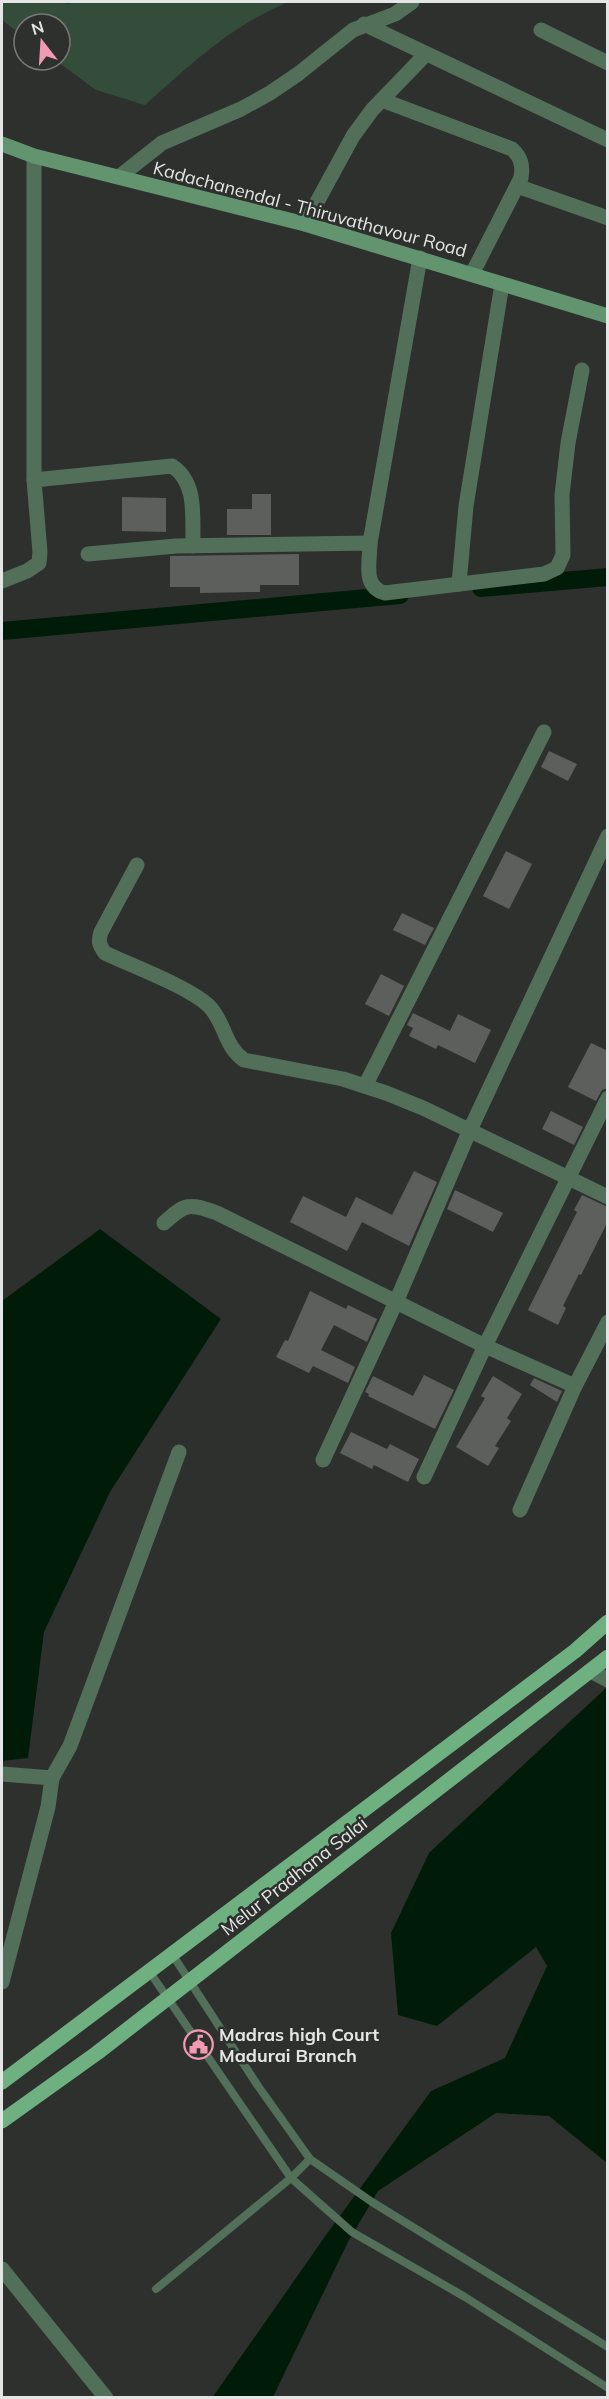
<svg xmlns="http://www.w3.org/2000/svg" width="609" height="2399" font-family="Mulish,sans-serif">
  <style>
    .green { fill: #344c3a }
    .water { fill: #001c08 }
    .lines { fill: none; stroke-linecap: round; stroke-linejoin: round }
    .canal { stroke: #001c08; stroke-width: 18 }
    .building { fill: #5c5f5c }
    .lane { stroke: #527059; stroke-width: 8 }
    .street { stroke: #527059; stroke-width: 15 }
    .secondary { stroke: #639470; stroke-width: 15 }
    .primary { stroke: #6fb081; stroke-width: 15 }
    .labels { text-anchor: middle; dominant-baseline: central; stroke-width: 5; stroke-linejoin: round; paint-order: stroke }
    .street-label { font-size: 18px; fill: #e4e6e5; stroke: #2e302e }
    .poi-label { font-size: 18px; font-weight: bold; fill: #e4e6e5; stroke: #2e302e; text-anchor: start }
  </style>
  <rect width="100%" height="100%" fill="#2e302e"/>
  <path class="green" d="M2 2H65L66 4 78 2H288C231 26 191 64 145 105L96 90 55 60H60V24H24V37L2 20Z"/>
  <g class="water">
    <polygon points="100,1229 221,1319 110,1492 44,1632 28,1758 2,1761 2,1301"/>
    <polygon points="606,1688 607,2163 549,2116 496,2113 378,2191 348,2242 273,2397 212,2398 326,2235 431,2091 505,2058 547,1966 536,1947 437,2026 398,2015 391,1933 429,1853"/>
  </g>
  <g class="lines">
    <g class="canal">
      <polyline points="481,588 608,577"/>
      <polyline points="2,631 400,595"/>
    </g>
  </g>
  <g class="building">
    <polygon points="252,494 271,494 271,535 227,535 227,509 252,509"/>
    <polygon points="122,497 166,498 166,532 122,531"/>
    <polygon points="299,554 299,585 260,585 260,592 200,593 200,587 170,587 170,556"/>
    <polygon points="549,751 577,764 568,781 541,767"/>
    <polygon points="506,851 532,864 509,909 483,896"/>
    <polygon points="402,913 434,928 425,945 393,930"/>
    <polygon points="381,974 404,986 389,1016 365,1004"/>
    <polygon points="413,1013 450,1031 458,1014 491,1030 475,1063 438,1045 436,1049 409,1036 413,1028 407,1025"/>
    <polygon points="591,1043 608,1051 608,1088 602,1090 596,1101 568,1087"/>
    <polygon points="551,1111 583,1127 574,1145 542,1129"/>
    <polygon points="414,1171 437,1182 409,1246 362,1222 347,1251 290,1222 303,1196 346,1217 356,1197 392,1215"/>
    <polygon points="455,1190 503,1213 493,1232 447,1209"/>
    <polygon points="582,1195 608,1207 608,1221 581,1275 579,1274 563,1306 566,1308 558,1325 528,1310 577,1212 574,1210"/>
    <polygon points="310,1291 346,1309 348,1305 377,1319 367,1342 334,1325 321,1350 355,1367 348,1383 313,1366 309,1373 276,1357 285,1340 288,1341"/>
    <polygon points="424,1375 454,1390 435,1429 368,1396 369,1394 365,1392 373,1376 413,1396"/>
    <polygon points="493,1376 522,1394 507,1418 511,1421 495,1446 499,1448 488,1466 456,1447 485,1398 481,1396"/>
    <polygon points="534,1378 562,1391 557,1402 530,1385"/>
    <polygon points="351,1432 387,1449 390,1444 419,1459 408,1482 374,1465 372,1469 340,1453"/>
  </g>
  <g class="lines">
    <g class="lane">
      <polyline points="172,1954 258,2086 310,2159 372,2202 608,2347"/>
      <polyline points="149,1971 291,2178 352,2232 465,2297 608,2388"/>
      <polyline points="156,2289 291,2178 310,2159"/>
    </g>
    <g class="street">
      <polyline points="364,24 608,140"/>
      <polyline points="541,30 608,63"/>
      <path d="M382 100 512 149C521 157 523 165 521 178L472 274"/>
      <polyline points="119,177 162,143 241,109 270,93 298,74 353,30 395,14 412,2"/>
      <polyline points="517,186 608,218"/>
      <polyline points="305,224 353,136 372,110 426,54"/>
      <polyline points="34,480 34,156"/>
      <polyline points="370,543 420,258"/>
      <path d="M88 554 176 546 370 543C370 562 362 587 385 593L544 574 557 568 563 555 562 495 568 443 582 370"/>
      <path d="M2 581 27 571 39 563 40 552 34 480 172 466C198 483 192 518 193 546"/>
      <polyline points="459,584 466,506 502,284"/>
      <path d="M137 865 101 932C98 941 99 945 105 953 132 966 189 987 209 1006 225 1022 224 1046 244 1060L343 1079 386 1093 423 1108 608 1197"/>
      <polyline points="365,1086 544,732"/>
      <path d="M164 1223C185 1203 190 1203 217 1213L485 1346 575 1386"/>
      <polyline points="323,1460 396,1302 469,1132 608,836"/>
      <polyline points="424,1477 485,1346 608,1098"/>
      <polyline points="520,1510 575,1386 608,1322"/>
      <polyline points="591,1671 608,1680"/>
      <polyline points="2,1774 52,1778 48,1807 2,1982"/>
      <polyline points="52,1778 70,1746 179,1452"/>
      <polyline points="2,2269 106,2398"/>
    </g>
    <polyline class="secondary" points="2,144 34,156 305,224 608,316"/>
    <g class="primary">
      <polyline points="2,2082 575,1651 608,1622"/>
      <polyline points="2,2121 97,2053 608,1657"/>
    </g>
  </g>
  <defs>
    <symbol id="civic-ring" viewBox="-11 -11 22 22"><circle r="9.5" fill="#2e302e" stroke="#f19ab2" stroke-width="1.5"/><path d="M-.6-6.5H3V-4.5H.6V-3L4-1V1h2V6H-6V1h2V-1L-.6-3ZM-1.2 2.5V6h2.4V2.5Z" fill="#f19ab2"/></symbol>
  </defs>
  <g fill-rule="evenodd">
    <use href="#civic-ring" x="182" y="2028" width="33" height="33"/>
  </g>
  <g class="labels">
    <g class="street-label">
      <text transform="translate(310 209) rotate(15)">Kadachanendal - Thiruvathavour Road</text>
      <text transform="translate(294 1876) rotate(-38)">Melur Pradhana Salai</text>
    </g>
    <g class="poi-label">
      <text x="219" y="2034">Madras high Court<tspan x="219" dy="21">Madurai Branch</tspan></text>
    </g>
  </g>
  <rect width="609" height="2399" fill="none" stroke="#e4e6e5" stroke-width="6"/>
  <g transform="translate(42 42) rotate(343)"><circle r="28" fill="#2e302e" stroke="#777977" stroke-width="1.5"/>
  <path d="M0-4.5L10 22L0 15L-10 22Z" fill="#f19ab2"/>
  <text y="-9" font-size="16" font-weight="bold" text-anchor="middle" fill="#e4e6e5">N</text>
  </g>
</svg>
